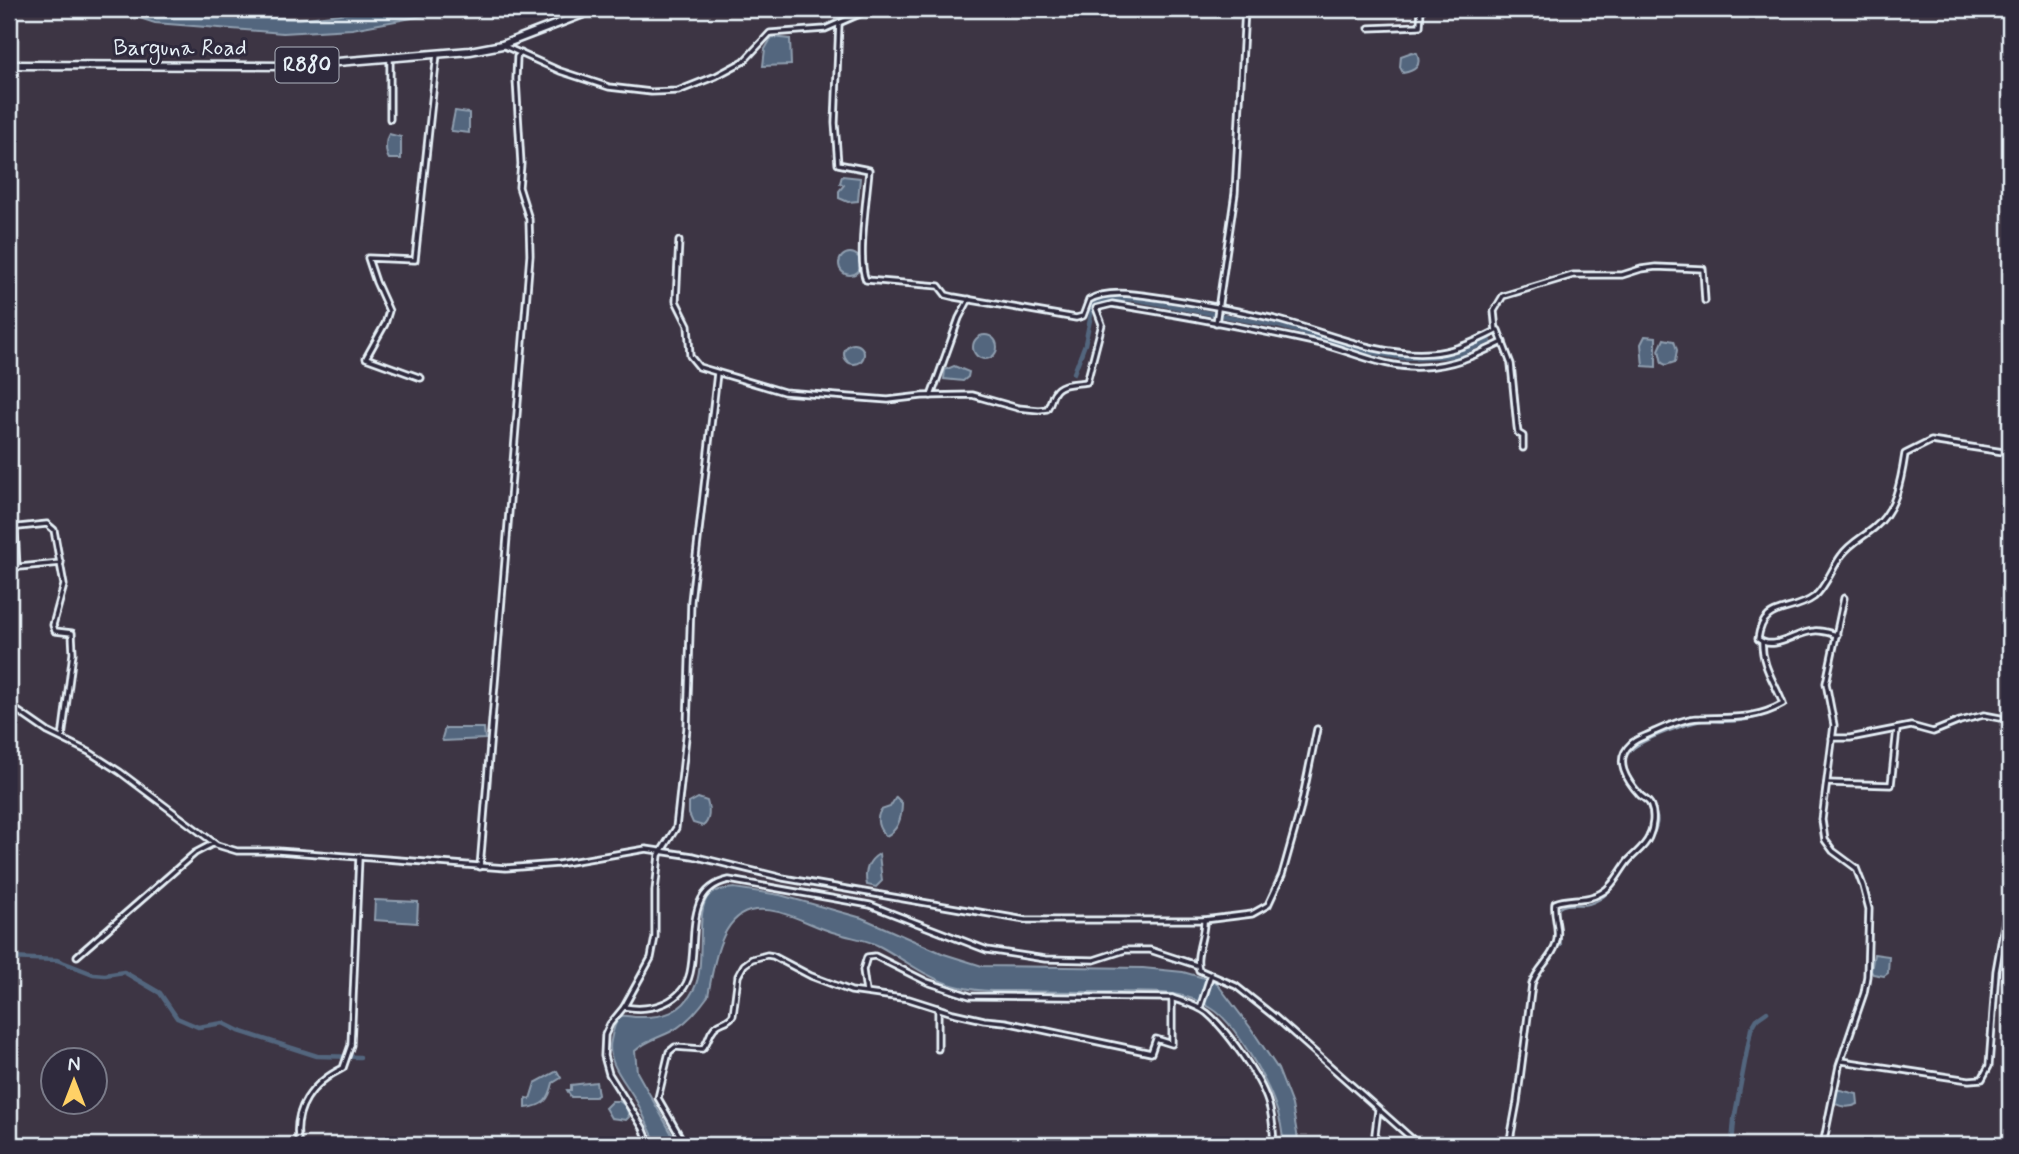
<svg xmlns="http://www.w3.org/2000/svg" width="2019" height="1154" font-family="Mynerve,sans-serif">
  <style>
    .water { fill: #53667e; stroke: #8f9eaf; stroke-width: 2 }
    .lines { fill: none; stroke-linecap: round; stroke-linejoin: round }
    .stream { stroke: #8f9eaf; stroke-width: 2 }
    .canal { stroke: #53667e; stroke-width: 4.5 }
    .street-casing { stroke: #e8f1f8; stroke-width: 9 }
    .primary-casing { stroke: #e8f1f8; stroke-width: 11 }
    .street { stroke: #2f2a3d; stroke-width: 3.5 }
    .primary { stroke: #2f2a3d; stroke-width: 6 }
    .labels { text-anchor: middle; dominant-baseline: central; stroke-width: 6; stroke-linejoin: round; paint-order: stroke }
    .shield { fill: #2f2a3d; stroke: #b0b5c0; stroke-width: 2 }
    .shield-label { font-size: 21px; font-weight: bold; fill: #e8f1f8 }
    .street-label { font-size: 23px; fill: #e8f1f8; stroke: #2f2a3d }
  </style>
  <rect width="100%" height="100%" fill="#3d3544"/>
  <filter id="ink" filterUnits="userSpaceOnUse"><feTurbulence type="fractalNoise" baseFrequency=".0143" numOctaves="2"/><feDisplacementMap in="SourceGraphic" scale="14" xChannelSelector="R" yChannelSelector="G"/><feConvolveMatrix kernelMatrix="1 2 1 2 8 2 1 2 1" color-interpolation-filters="sRGB"/></filter>
  <g filter="url(#ink)">
    <g class="water">
      <polygon points="112,9 181,9 210,15 298,19 383,9 461,9 352,29 283,33 155,23"/>
      <polygon points="772,37 790,39 791,65 763,66 765,49"/>
      <path d="M1412 52 1417 53C1422 66 1415 71 1403 73L1400 67 1401 56Z"/>
      <polygon points="455,111 469,113 469,133 451,131"/>
      <path d="M389 134 401 137V159H389C385 153 385 140 389 134Z"/>
      <polygon points="842,176 860,178 858,201 848,202 839,198 839,191 844,185 840,183"/>
      <circle cx="850" cy="264" r="11"/>
      <circle cx="985" cy="347" r="12"/>
      <polygon points="1645,336 1656,337 1656,367 1643,366 1641,344"/>
      <polygon points="1664,339 1674,341 1677,350 1675,362 1666,365 1662,363 1659,350"/>
      <circle cx="854" cy="354" r="10"/>
      <polygon points="954,366 969,372 968,377 963,381 944,379 945,370"/>
      <polygon points="445,728 484,728 485,739 443,741 442,738"/>
      <path d="M896 797 902 803C902 816 899 830 886 836 878 829 875 819 881 810L890 807Z"/>
      <path d="M698 798 707 801C710 809 710 821 703 826L693 823 689 814V803Z"/>
      <path d="M879 854 882 881 876 887 867 885C864 871 867 861 879 854Z"/>
      <path d="M734 888 780 895 862 918 944 954 982 966 1143 968 1183 972 1215 981 1250 1027 1278 1069 1292 1105 1299 1145H1283C1283 1116 1269 1087 1254 1061 1243 1043 1229 1019 1211 1008 1182 989 1152 993 1119 992 1086 992 1052 992 1018 991 997 991 977 992 956 986 932 981 903 959 881 947 867 939 851 938 836 933 809 926 778 904 750 911 719 919 713 969 708 996 698 1010 685 1025 670 1032 656 1039 647 1040 635 1051L637 1072 678 1145H657C651 1132 645 1119 639 1106 630 1086 605 1064 611 1040 612 1034 616 1018 621 1016 625 1015 633 1017 637 1017 663 1018 682 1013 694 989 707 965 694 911 709 895 715 889 726 889 734 888Z"/>
      <polygon points="375,900 418,902 417,923 374,920"/>
      <polygon points="1874,954 1889,956 1888,973 1884,976 1873,974 1871,971"/>
      <path d="M557 1071 561 1078 553 1083C549 1100 544 1106 526 1108V1098L530 1099 535 1083Z"/>
      <polygon points="596,1082 598,1095 595,1097 571,1097 567,1090 571,1090 571,1085"/>
      <path d="M1836 1089 1857 1094 1858 1104C1850 1108 1841 1107 1834 1103Z"/>
      <polygon points="612,1101 619,1101 626,1106 629,1117 626,1120 611,1118 605,1108"/>
    </g>
    <g class="lines">
      <path class="stream" d="M1561 946 1558 909C1568 901 1578 907 1589 904 1608 899 1617 882 1627 868 1638 853 1652 845 1657 825 1664 798 1603 772 1634 748 1647 738 1688 723 1704 721 1711 721 1718 722 1725 722 1746 722 1764 718 1781 707"/>
      <g class="canal">
        <path d="M1074 373 1085 344 1093 305C1104 299 1120 299 1133 299L1278 326 1342 343 1363 351 1404 358 1454 356 1490 341"/>
        <polyline points="9,958 57,960 93,974 105,975 124,972 160,993 177,1018 198,1027 223,1023 239,1031 317,1056 360,1057"/>
        <polyline points="1732,1145 1734,1120 1751,1029 1757,1019 1767,1012"/>
      </g>
      <defs>
        <g id="street">
          <polyline points="1245,14 1296,9"/>
          <path d="M839 23 835 123 838 164 869 170C867 195 857 261 866 280L939 286 946 295 954 297 1076 318 1083 316 1089 300C1109 288 1141 295 1163 298 1202 304 1241 311 1279 320 1327 333 1380 357 1431 353 1452 352 1477 341 1496 331L1494 311 1503 296 1573 275H1622L1641 269 1656 267 1703 269 1705 301"/>
          <polyline points="1369,28 1420,26 1421,9"/>
          <polyline points="502,45 560,71 609,87 651,92 678,91 716,76 744,61 770,33 825,29 871,9"/>
          <polyline points="390,58 390,119"/>
          <path d="M679 241 676 301 688 325 690 356 699 367 784 392 888 400 922 396 972 395 1018 408 1039 410 1047 409C1051 403 1051 398 1054 393 1060 382 1076 384 1087 382L1102 324 1096 308 1112 304C1181 315 1249 328 1318 343 1352 351 1385 369 1422 367 1452 366 1477 355 1503 342"/>
          <polyline points="1216,323 1235,193 1245,9"/>
          <polyline points="1498,330 1511,364 1517,426 1518,433 1523,436 1523,448"/>
          <polyline points="421,378 366,358 385,324 389,311 376,282 368,258 415,260 437,54"/>
          <polyline points="931,396 959,318 969,299"/>
          <polyline points="9,528 47,524 54,530 64,585 53,625 55,631 72,633 73,653 62,738"/>
          <polyline points="15,528 17,567"/>
          <polyline points="9,568 61,563"/>
          <path d="M1837 635C1829 633 1821 630 1814 631 1796 632 1774 652 1758 639 1763 601 1790 615 1814 597 1826 587 1832 568 1841 556 1850 543 1862 538 1874 528 1896 510 1901 481 1905 454L1931 441 2010 453"/>
          <path d="M9 705 48 732 89 752 120 772 217 845 237 851H278L506 868 558 864 646 849 693 856 783 878 1025 920H1204C1205 936 1194 955 1199 970L1236 986 1275 1017 1419 1145"/>
          <polyline points="1832,738 1850,738 1911,726 1933,732 1960,721 1984,715 2000,718"/>
          <polyline points="1827,783 1891,785 1897,729"/>
          <polyline points="480,867 530,255 529,219 519,187 521,164 516,79 517,57 521,53"/>
          <polyline points="1204,920 1252,914 1268,905 1282,875 1300,811 1317,729"/>
          <polyline points="77,956 195,853 214,843"/>
          <path d="M866 992 863 970 867 957 875 956 927 982 970 996 1172 998C1183 1002 1197 1005 1207 1013 1227 1030 1260 1077 1268 1102 1273 1116 1273 1131 1274 1145"/>
          <path d="M624 1007C651 1012 683 1003 690 973 698 940 684 889 729 880L870 905 987 950 1045 959 1094 960 1125 950H1150L1196 965"/>
          <polyline points="1200,1008 1211,974"/>
          <polyline points="938,1049 938,1008"/>
          <polyline points="1842,1061 1969,1080 1982,1079 1989,1066 1996,971 2005,920 2010,920"/>
          <path d="M299 1145C292 1109 312 1083 343 1068L351 1045 359 857"/>
          <polyline points="650,1145 643,1128 609,1074 604,1056 605,1035 610,1024 624,1007 651,958 655,937 655,891 659,855 676,828 687,728 691,601 717,373"/>
          <path d="M685 1145 658 1098 669 1052 675 1047 702 1049C709 1042 708 1035 714 1028 720 1021 728 1023 733 1015L738 976 744 965 752 959 767 955 773 956 811 976 851 991 909 999 953 1013 984 1020 1005 1022 1151 1053 1156 1039 1172 1044V998"/>
          <polyline points="1378,1145 1375,1134 1378,1110"/>
          <path d="M1509 1145 1517 1102 1532 984C1537 968 1552 959 1556 944 1561 930 1553 917 1555 903 1569 897 1586 902 1601 893 1613 887 1620 871 1628 861 1635 853 1645 847 1649 837 1653 828 1655 815 1651 806 1649 800 1644 799 1640 795 1627 781 1613 760 1631 744 1637 738 1647 736 1654 732 1668 726 1685 718 1700 718 1731 717 1755 720 1783 704 1775 682 1762 667 1762 642"/>
          <polyline points="1823,1145 1839,1066 1864,993 1867,976 1869,909 1863,886 1856,868 1833,851 1825,840 1822,820 1834,725 1826,683 1844,598"/>
        </g>
        <polyline id="primary" points="9,65 289,66 470,51 502,45 596,9"/>
      </defs>
      <use href="#street" class="street-casing"/>
      <use href="#primary" class="primary-casing"/>
      <use href="#street" class="street"/>
      <use href="#primary" class="primary"/>
    </g>
  </g>
  <g class="labels">
    <rect class="shield" x="275.5" y="47.5" width="63" height="35" rx="5"/>
    <g class="shield-label">
      <text x="307" y="65">R880</text>
    </g>
    <g class="street-label">
      <text x="180" y="49">Barguna Road</text>
    </g>
  </g>
  <rect width="2019" height="1154" fill="none" stroke="#2f2a3d" stroke-width="35"/>
  <rect x="18" y="18" width="1984" height="1119" fill="none" stroke="#e8f1f8" stroke-width="2.5" filter="url(#ink)"/>
  <g transform="translate(74 1081)"><circle r="33" fill="#2f2a3d" stroke="#797a88" stroke-width="2"/>
  <path d="M0-5L12 26L0 18L-12 26Z" fill="#ffd166"/>
  <text y="-10" font-size="19" font-weight="bold" text-anchor="middle" fill="#e8f1f8">N</text>
  </g>
</svg>
